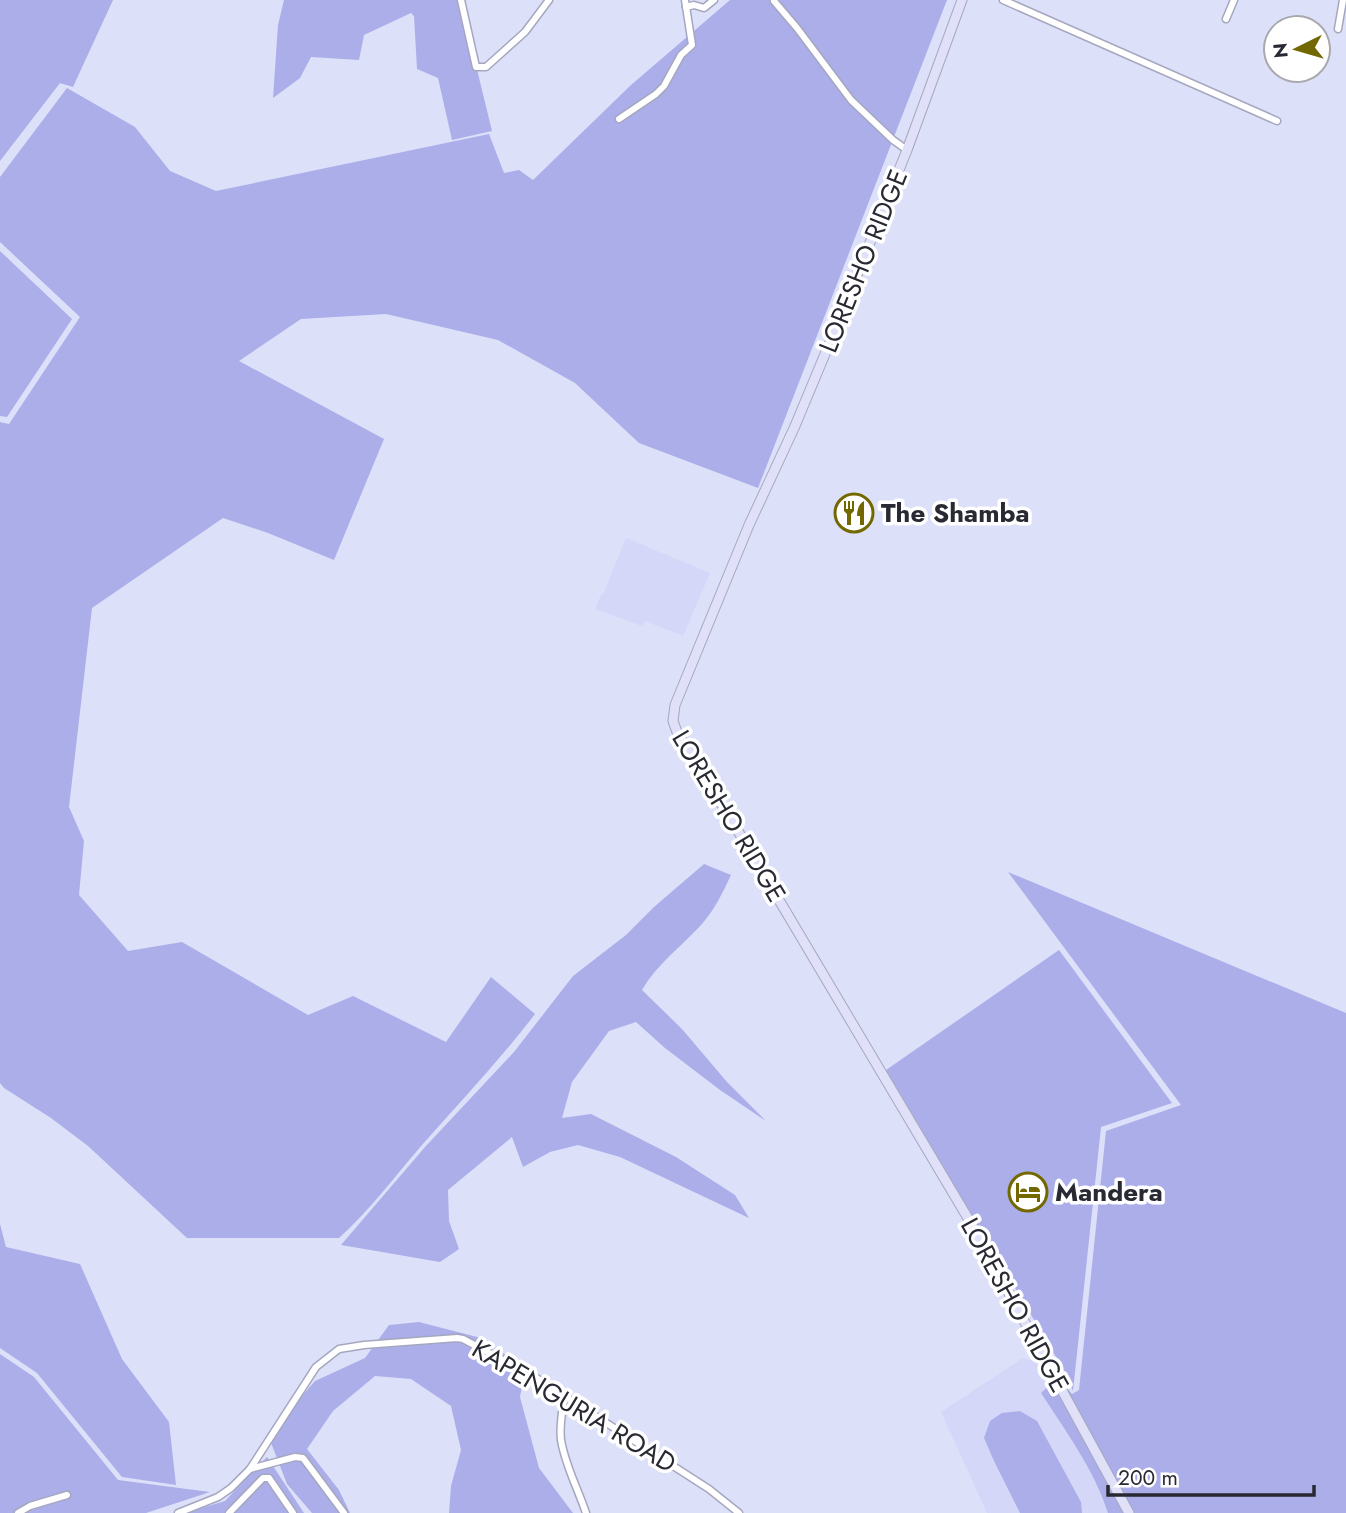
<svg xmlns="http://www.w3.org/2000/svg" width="1346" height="1513" font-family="Jost,sans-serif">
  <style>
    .built { fill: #d4d7f8 }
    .green { fill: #abaee9 }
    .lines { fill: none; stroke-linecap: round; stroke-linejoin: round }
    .street-casing { stroke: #a5a7bf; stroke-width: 9 }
    .secondary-casing { stroke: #a5a7bf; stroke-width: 11 }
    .street { stroke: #fff; stroke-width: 6 }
    .secondary { stroke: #e0e1f9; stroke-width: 9 }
    .labels { text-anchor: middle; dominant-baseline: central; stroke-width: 7; stroke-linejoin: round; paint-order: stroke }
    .street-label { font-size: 26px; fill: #282932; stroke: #fff }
    .poi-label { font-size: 26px; font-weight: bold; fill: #282932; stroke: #fff; text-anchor: start }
  </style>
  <rect width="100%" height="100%" fill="#dde0f9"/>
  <g class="built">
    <polygon points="626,538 710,573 683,636 645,621 642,626 595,609 601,595 603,595"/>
    <polygon points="1023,1358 1036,1362 1121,1513 987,1513 941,1412"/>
  </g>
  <g class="green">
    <polygon points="0,0 113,0 73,87 60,83 0,161"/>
    <polygon points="284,0 460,0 492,131 452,140 438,78 417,69 414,16 411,13 364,35 359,60 311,57 300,78 273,98 278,25"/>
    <path d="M730 0H947L758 488 639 443 575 383 498 340 386 314 301 319 239 361 384 439 334 560 268 533 223 518 92 608 69 807 84 841 79 895 128 951 182 942 308 1015 353 996 446 1042 491 977 535 1014C500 1060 460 1102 422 1145 395 1176 370 1210 339 1238H187L88 1146 51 1118 4 1088 0 1083V422L9 424 80 317 0 242V177L67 88 135 127 170 171 216 191 489 134 504 173 519 170 533 180 631 85Z"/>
    <polygon points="0,251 72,319 7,417 0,416"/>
    <path d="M704 864 731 875C723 892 715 909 702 924 682 946 657 964 642 990L682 1029 727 1082 766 1121 720 1090 665 1048 636 1022 609 1031 572 1082 562 1118 591 1114 676 1157 735 1195 749 1218 620 1157 578 1145 550 1152 523 1167 512 1137 448 1190 449 1221 459 1249 440 1262 341 1245 425 1147 514 1052 573 976 626 935 654 907Z"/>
    <path d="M1008 872 1346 1013V1513H1108C1095 1471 1065 1430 1041 1393L1053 1382 1063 1383 1072 1394 1079 1390 1106 1131 1181 1105Z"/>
    <polygon points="1059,950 1172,1103 1101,1127 1073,1391 1069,1379 886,1070"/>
    <polygon points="0,1224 6,1247 80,1264 122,1359 169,1422 176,1485 122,1477 37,1373 0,1348"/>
    <polygon points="419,1322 481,1338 525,1368 520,1397 539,1468 573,1513 449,1513 451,1486 461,1450 451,1406 411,1379 375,1376 333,1411 307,1449 339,1490 350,1513 312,1513 287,1484 268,1435 315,1381 365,1358 389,1325"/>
    <polygon points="0,1354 34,1377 118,1480 210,1492 146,1513 0,1513"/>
    <polygon points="1020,1411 1037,1421 1081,1502 1082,1513 1020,1513 994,1461 984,1438 990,1421 1002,1413"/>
    <polygon points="267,1457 304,1513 185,1513 225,1501"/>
  </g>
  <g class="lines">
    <defs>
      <g id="street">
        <polyline points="461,0 476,67 486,67 525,32 549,0"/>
        <polyline points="1003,0 1277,121"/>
        <polyline points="774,1 797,28 851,100 893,140 907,150"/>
        <polyline points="686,7 694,5 704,8 714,0"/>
        <polyline points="1226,19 1234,0"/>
        <polyline points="1338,29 1343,0"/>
        <polyline points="619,119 656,94 664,86 681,55 692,45 685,0"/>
        <path d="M564 1396C563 1410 559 1425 561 1440 565 1465 578 1489 586 1513"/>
        <polyline points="250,1469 295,1457 303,1458 344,1513"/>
        <polyline points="18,1513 30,1506 67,1495"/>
        <polyline points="178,1513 218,1497 231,1488 250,1469 316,1367 339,1349 364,1345 457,1338 463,1339 538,1379 709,1489 739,1513"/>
        <polyline points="229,1513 263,1478 269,1478 293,1513"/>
      </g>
      <polyline id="secondary" points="962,0 907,150 835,330 795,426 749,525 675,705 673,721 677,732 741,836 969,1220 1129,1513"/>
    </defs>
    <use href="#street" class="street-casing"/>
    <use href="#secondary" class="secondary-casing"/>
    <use href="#street" class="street"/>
    <use href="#secondary" class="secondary"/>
  </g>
  <defs>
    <symbol id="restaurant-ring" viewBox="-11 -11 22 22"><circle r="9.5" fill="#fff" stroke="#736800" stroke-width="1.5"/><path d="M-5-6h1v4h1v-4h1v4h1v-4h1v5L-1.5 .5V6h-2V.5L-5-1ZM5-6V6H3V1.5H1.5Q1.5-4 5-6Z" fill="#736800"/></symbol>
    <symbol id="hotel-ring" viewBox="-11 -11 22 22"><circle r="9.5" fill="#fff" stroke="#736800" stroke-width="1.5"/><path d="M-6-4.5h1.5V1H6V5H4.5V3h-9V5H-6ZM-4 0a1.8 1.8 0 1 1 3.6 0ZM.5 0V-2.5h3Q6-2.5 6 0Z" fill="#736800"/></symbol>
  </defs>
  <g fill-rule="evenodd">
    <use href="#restaurant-ring" x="832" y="491" width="44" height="44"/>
    <use href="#hotel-ring" x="1006" y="1170" width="44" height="44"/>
  </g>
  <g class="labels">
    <g class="street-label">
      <text transform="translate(863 261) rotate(-68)">LORESHO RIDGE</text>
      <text transform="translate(729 816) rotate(59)">LORESHO RIDGE</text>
      <text transform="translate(1015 1305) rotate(61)">LORESHO RIDGE</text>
      <text transform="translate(574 1406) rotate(31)">KAPENGURIA ROAD</text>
    </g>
    <g class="poi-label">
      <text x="881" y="513">The Shamba</text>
      <text x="1055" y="1192">Mandera</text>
    </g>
  </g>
  <g transform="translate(1297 49) rotate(265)"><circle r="33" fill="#ffffff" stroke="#a9a9ad" stroke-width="2"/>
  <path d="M0-5L12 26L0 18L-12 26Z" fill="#736800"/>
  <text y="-10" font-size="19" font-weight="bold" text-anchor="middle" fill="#282932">N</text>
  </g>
  <path d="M1108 1485v10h206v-10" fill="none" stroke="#282932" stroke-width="3.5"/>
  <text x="1118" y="1485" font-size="21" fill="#282932" stroke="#ffffff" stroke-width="5" paint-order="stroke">200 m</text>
</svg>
